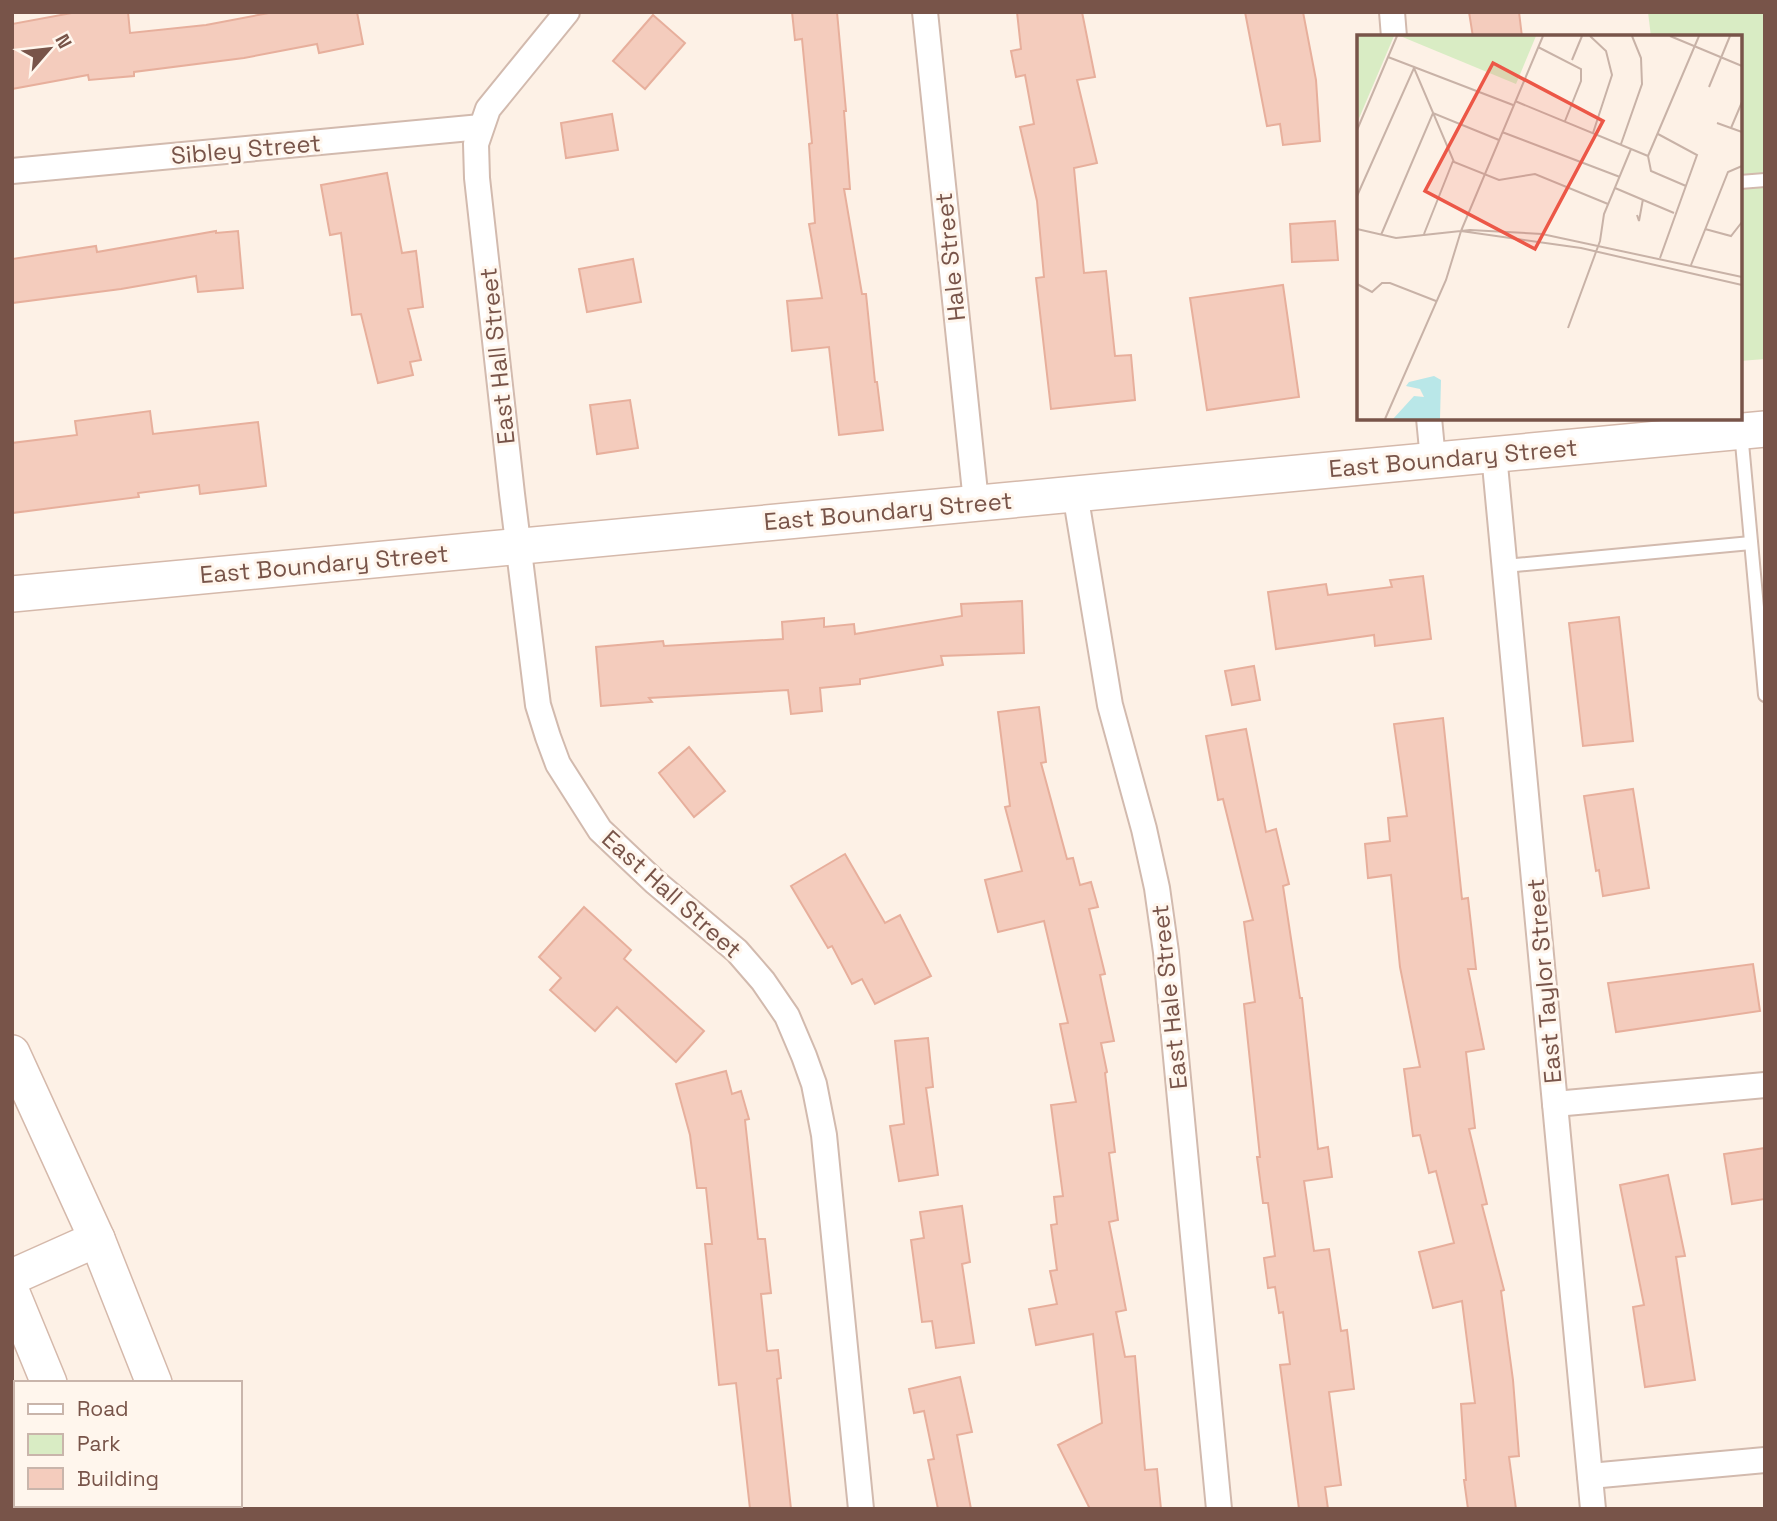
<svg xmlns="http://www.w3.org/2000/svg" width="1777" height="1521" font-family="'Space Grotesk',sans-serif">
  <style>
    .green { fill: #d9ecc4 }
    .building { fill: #f4ccbd; stroke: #e7af9c; stroke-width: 2 }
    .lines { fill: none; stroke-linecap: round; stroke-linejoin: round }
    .lane-casing { stroke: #d2baae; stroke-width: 16 }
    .street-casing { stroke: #d2baae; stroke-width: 28 }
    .secondary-casing { stroke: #d5b9ab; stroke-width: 38 }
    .lane { stroke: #fff; stroke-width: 12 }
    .street { stroke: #fff; stroke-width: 24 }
    .secondary { stroke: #fff; stroke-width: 35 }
    .labels { text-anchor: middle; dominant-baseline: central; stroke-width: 6; stroke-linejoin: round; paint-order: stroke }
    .street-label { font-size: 24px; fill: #785449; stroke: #fff6ed }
    .inset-road { fill: none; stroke: #c8b2a7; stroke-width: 2 }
    .view { fill: #ec5747; fill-opacity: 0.15; stroke: #ec5747; stroke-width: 3.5 }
    .inset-edge { fill: none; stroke: #785449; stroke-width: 3.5 }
  </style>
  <rect width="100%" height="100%" fill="#fdf1e6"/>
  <polygon class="green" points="1648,12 1765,12 1765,359 1740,361 1740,37 1651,37"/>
  <g class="building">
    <polygon points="77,12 128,12 130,33 206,25 274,12 357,12 363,44 319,53 317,44 244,58 134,72 134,76 89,80 88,75 12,89 12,24"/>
    <polygon points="792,12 837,12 846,111 844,111 850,189 844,189 862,294 866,294 875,382 877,382 883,430 839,435 829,347 792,351 787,301 822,298 809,224 815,223 809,144 812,143 802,39 795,40"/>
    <polygon points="1017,12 1082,12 1095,77 1077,80 1097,163 1074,168 1084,273 1106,271 1115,356 1131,355 1135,400 1051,409 1036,278 1044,277 1037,201 1020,127 1034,124 1025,75 1016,77 1011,51 1021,49"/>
    <polygon points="1245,12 1303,12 1316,80 1320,141 1283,145 1280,124 1267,126"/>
    <polygon points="1469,12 1519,12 1522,37 1473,37"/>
    <polygon points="653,15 685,43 645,89 613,61"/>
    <polygon points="612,114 618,150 566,158 561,123"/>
    <polygon points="387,173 402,253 416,251 423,307 408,309 421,360 410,362 413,375 378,383 361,314 352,315 341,233 330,235 321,185"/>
    <polygon points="1335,221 1338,260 1292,262 1290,224"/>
    <polygon points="216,231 216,233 238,231 243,288 198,292 196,276 121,289 12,303 12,259 96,246 97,252"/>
    <polygon points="633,259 641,302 587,312 579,269"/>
    <polygon points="1283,285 1299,397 1207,410 1190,298"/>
    <polygon points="630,400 638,448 597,454 590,405"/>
    <polygon points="150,411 153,434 258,422 266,486 200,494 199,485 138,493 139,497 12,513 12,443 77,435 75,421"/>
    <polygon points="1423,576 1431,639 1375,646 1374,635 1276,649 1268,592 1326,584 1328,595 1392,587 1390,580"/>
    <polygon points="1022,601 1024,653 941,656 943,665 860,679 860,684 820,688 822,711 791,714 788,690 649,698 652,702 601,706 596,647 663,641 664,646 783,639 782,622 824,618 824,627 854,624 855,634 962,616 961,604"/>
    <polygon points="1619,617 1633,741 1583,746 1569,623"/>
    <polygon points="1254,666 1260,700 1232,705 1225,671"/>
    <polygon points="1039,707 1046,762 1041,763 1067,859 1073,858 1080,885 1091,882 1098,907 1089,909 1105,974 1100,975 1114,1041 1101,1043 1107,1072 1105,1073 1115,1152 1109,1153 1118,1220 1109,1222 1126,1310 1116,1312 1125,1357 1135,1356 1145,1470 1157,1469 1161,1509 1090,1509 1058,1445 1102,1423 1093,1334 1036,1345 1029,1309 1057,1304 1050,1271 1057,1270 1051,1225 1057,1224 1054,1197 1063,1196 1051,1105 1076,1102 1060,1024 1068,1023 1044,921 998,932 985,880 1022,871 1005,807 1010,806 998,712"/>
    <polygon points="1443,718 1462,899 1468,898 1476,969 1468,969 1484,1049 1466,1052 1475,1128 1469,1129 1487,1204 1482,1205 1504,1290 1501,1291 1513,1380 1519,1456 1509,1457 1516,1509 1468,1509 1464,1480 1466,1480 1461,1404 1475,1403 1462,1301 1433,1308 1419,1252 1454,1243 1436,1171 1429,1173 1420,1135 1413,1136 1404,1069 1420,1067 1400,967 1391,875 1368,878 1365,844 1390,841 1388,818 1407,816 1394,724"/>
    <polygon points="1246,729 1266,832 1276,829 1289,884 1283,886 1300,998 1302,998 1318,1149 1328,1147 1332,1177 1304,1181 1314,1251 1329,1249 1341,1331 1347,1330 1354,1389 1329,1392 1341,1485 1325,1487 1328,1509 1299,1509 1280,1365 1290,1364 1283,1312 1279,1313 1275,1287 1268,1288 1264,1258 1275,1256 1268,1203 1263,1203 1257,1157 1260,1157 1244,1004 1255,1002 1244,922 1253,920 1223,799 1218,800 1206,736"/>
    <polygon points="689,747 725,791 694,817 659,773"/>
    <polygon points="1633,789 1649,888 1603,896 1599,870 1596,871 1584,796"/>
    <polygon points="845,854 885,923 900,915 931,976 875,1004 862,979 852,984 832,946 828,948 791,886"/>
    <polygon points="584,907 631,950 624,959 704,1031 676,1062 617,1007 595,1031 550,990 561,978 539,957"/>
    <polygon points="1753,964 1760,1011 1616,1032 1608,983"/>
    <polygon points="928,1038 933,1087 926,1088 938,1175 899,1181 890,1126 904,1124 895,1041"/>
    <polygon points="726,1071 732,1094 741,1091 749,1119 745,1120 758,1239 765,1239 771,1293 761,1294 767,1351 778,1350 781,1378 777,1379 791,1509 750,1509 736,1383 719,1385 705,1244 712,1244 706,1188 697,1188 690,1135 676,1084"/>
    <polygon points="1765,1148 1765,1199 1732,1204 1724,1154"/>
    <polygon points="1668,1175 1685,1256 1676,1257 1695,1380 1645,1387 1633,1307 1644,1305 1620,1185"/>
    <polygon points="962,1206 970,1262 962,1264 974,1343 936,1348 932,1321 922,1322 911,1240 924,1238 920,1212"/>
    <polygon points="960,1377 972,1432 957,1435 971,1509 938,1509 928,1460 934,1459 924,1411 914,1413 909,1389"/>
  </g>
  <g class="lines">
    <defs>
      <g id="lane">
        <polyline points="1740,182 1765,180"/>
        <polyline points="1741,432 1765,695"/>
        <polyline points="1505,566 1751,543"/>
      </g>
      <g id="street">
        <polyline points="567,12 488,109 476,144 477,178 512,494 538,705 548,737 558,764 600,830 655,882 737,951 763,981 787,1016 804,1056 814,1084 824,1135 861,1509"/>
        <polyline points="925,12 976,502"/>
        <polyline points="1392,12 1394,37"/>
        <polyline points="12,171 481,127"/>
        <polyline points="1429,418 1433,460"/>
        <polyline points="1494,454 1593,1509"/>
        <polyline points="1075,493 1110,705 1144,829 1157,888 1166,952 1219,1509"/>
        <polyline points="1555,1104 1765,1085"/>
        <polyline points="1590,1476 1765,1460"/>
      </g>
      <g id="secondary">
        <polyline points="12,594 1765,429"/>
        <polyline points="12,1053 97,1239 154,1383"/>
        <polyline points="12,1277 97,1239"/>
        <polyline points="12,1293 49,1383"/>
        <polyline points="95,1505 97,1509"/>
        <polyline points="203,1505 204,1509"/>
      </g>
    </defs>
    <use href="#lane" class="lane-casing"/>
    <use href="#street" class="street-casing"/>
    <use href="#secondary" class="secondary-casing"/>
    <use href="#lane" class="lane"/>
    <use href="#street" class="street"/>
    <use href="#secondary" class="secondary"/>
  </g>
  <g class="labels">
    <g class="street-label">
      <text transform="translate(246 149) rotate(-5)">Sibley Street</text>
      <text transform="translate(950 257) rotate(-96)">Hale Street</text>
      <text transform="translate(497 356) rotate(-96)">East Hall Street</text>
      <text transform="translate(1453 458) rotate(-5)">East Boundary Street</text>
      <text transform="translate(888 511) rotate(-5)">East Boundary Street</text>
      <text transform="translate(324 564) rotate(-5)">East Boundary Street</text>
      <text transform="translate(672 894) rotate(42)">East Hall Street</text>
      <text transform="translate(1544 981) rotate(-95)">East Taylor Street</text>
      <text transform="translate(1169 997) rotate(-96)">East Hale Street</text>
    </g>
  </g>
  <g transform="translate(1357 35)">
    <rect width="385" height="385" fill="#fdf1e6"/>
    <path d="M0 1H37L0 88ZM43 1H179L159 49Z" fill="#d9ecc4"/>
    <path d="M77 341 84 345 83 384H36L57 361 67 362 63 354 49 351 52 347Z" fill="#b9e7e8"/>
    <path class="inset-road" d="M233 1 249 16 255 40 236 98M313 1 385 31M181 12 224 34V46L208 86M31 22 156 70M215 25 225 1M352 52 373 1M158 66 291 121M360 88 385 97M374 93 385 67M0 95 40 1M145 97 263 142M301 99 340 120 303 223M264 109 285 49 284 23 275 1M291 121 342 1M291 121 294 136 329 151M258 153 317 178M0 161 57 33 97 127 142 145 178 139 251 169M280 180 282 186 286 164M0 194 39 203 113 195 185 199 385 242M348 194 374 201 385 187M104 196 224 213 385 250M104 196 186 1M67 199 96 126M24 200 76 78 142 105M334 230 371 137 385 131M0 249 15 257 25 248H33L79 266M211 293 243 206 247 179 274 114M28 384 89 245 104 196"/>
    <path class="view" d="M136 28 246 86 178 214 68 156Z"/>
    <rect width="385" height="385" class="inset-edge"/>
  </g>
  <rect width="1777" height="1521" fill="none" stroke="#785449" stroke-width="28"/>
  <rect x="14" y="1381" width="228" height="126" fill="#fff6ed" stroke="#c9b5ab" stroke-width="2"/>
  <rect x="28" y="1404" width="35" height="10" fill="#ffffff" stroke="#c9b5ab" stroke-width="2"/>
  <text x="77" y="1416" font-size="21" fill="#785449">Road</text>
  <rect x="28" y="1434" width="35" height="21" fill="#d9ecc4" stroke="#c9b5ab" stroke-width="2"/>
  <text x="77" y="1451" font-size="21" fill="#785449">Park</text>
  <rect x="28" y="1468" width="35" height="21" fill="#f4ccbd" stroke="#c9b5ab" stroke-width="2"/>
  <text x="77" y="1486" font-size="21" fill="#785449">Building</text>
  <g transform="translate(49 49) rotate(62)" stroke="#fff6ed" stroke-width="5" paint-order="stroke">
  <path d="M0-5L12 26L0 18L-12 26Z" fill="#785449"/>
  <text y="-10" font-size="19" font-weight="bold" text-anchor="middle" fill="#785449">N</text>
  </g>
</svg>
